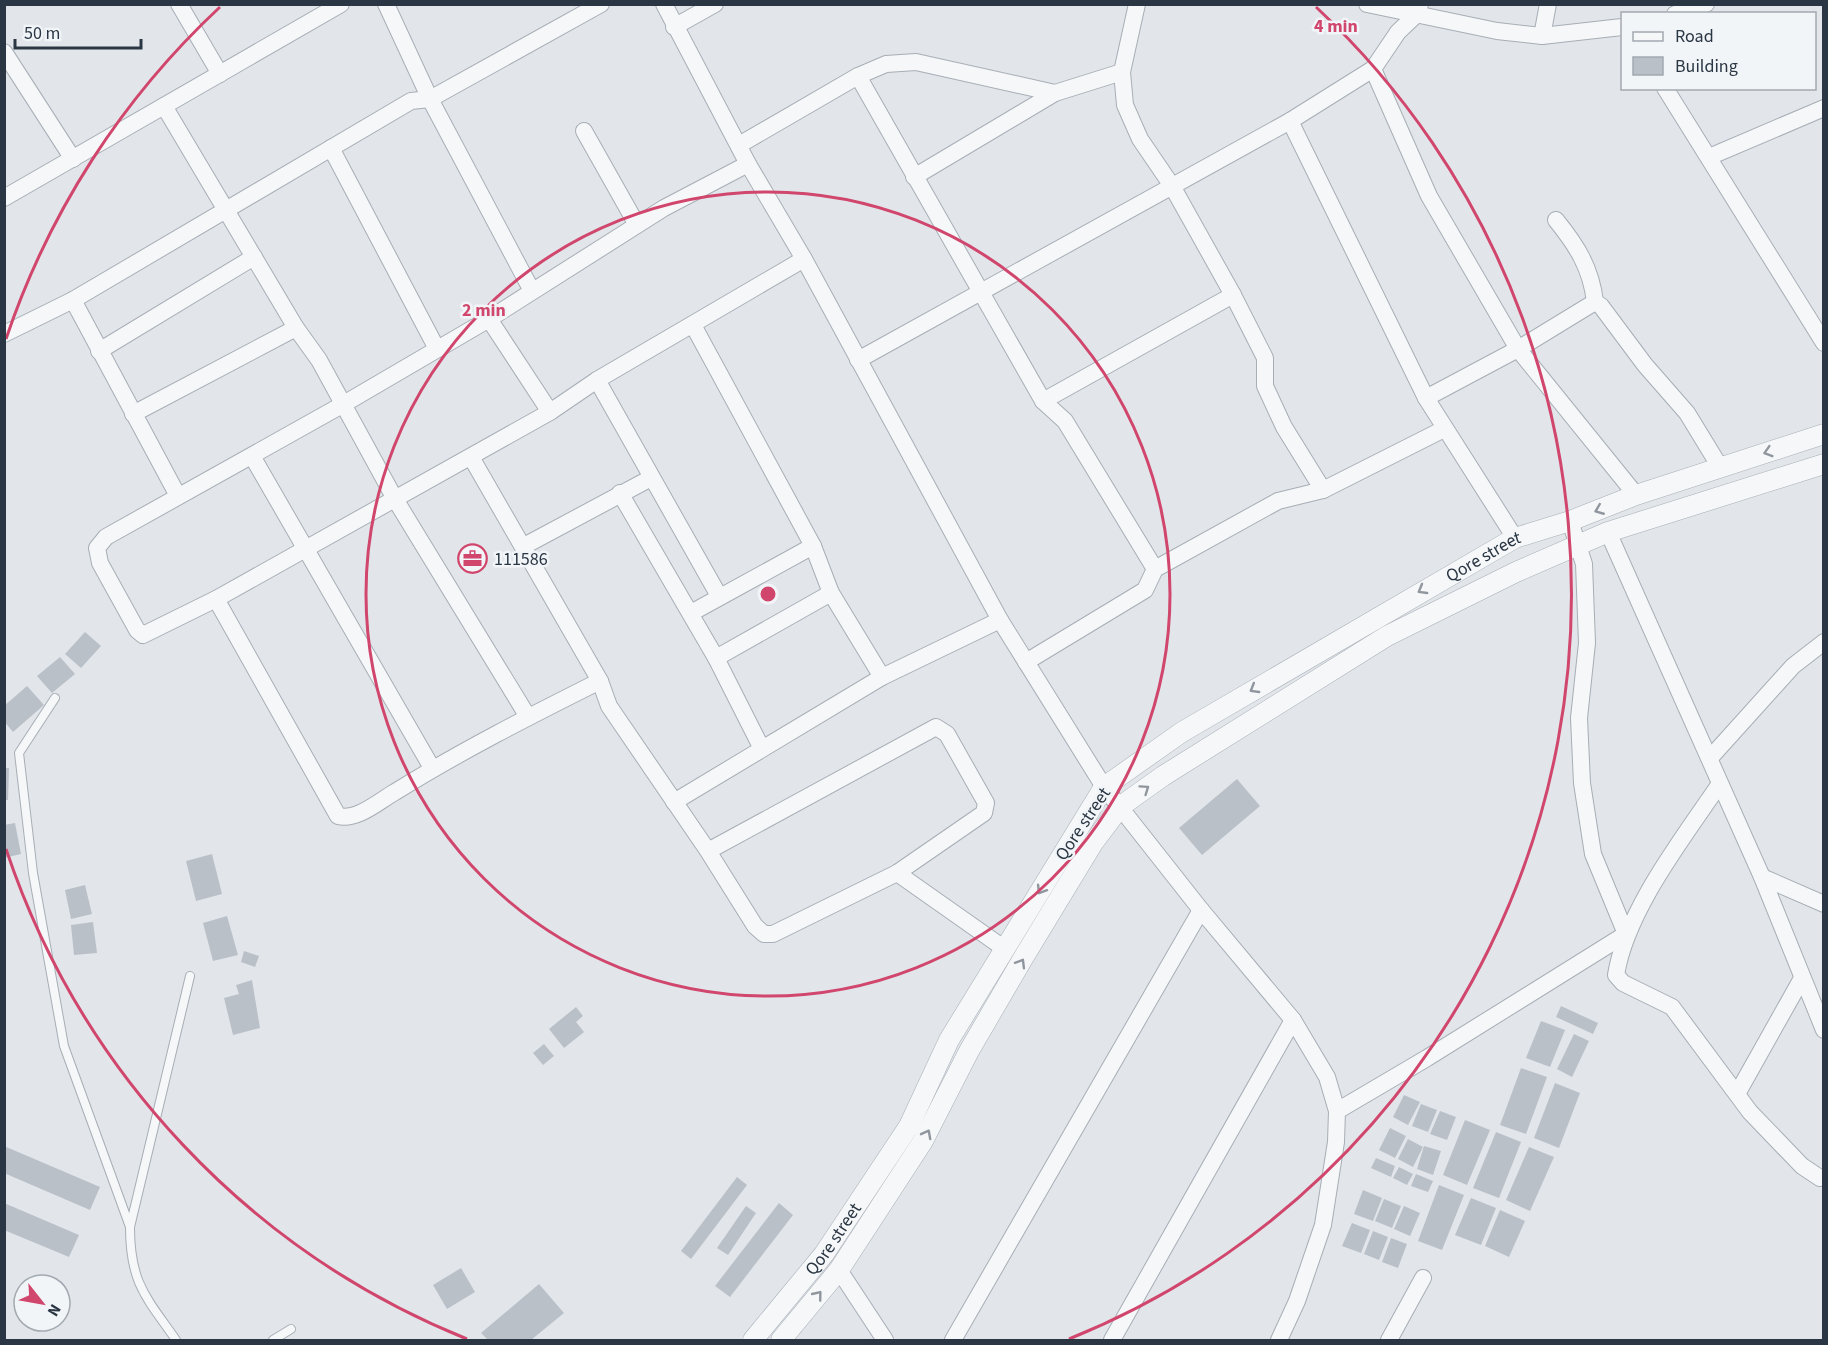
<svg xmlns="http://www.w3.org/2000/svg" width="1828" height="1345" font-family="'Source Sans 3',sans-serif">
  <style>
    .building { fill: #b9c0c8 }
    .lines { fill: none; stroke-linecap: round; stroke-linejoin: round }
    .service-casing { stroke: #a7aeb5; stroke-width: 10 }
    .minor-casing { stroke: #a7aeb5; stroke-width: 18 }
    .tertiary-casing { stroke: #a7aeb5; stroke-width: 21 }
    .service { stroke: #f5f7f9; stroke-width: 8 }
    .minor { stroke: #f5f7f9; stroke-width: 16 }
    .tertiary { stroke: #f5f7f9; stroke-width: 20 }
    .oneway { stroke: #90969e }
    .ring { fill: none; stroke: #d1466c; stroke-width: 3 }
    .labels { text-anchor: middle; dominant-baseline: central; stroke-width: 5; stroke-linejoin: round; paint-order: stroke }
    .street-label { font-size: 18px; fill: #2a3643; stroke: #f2f5f8 }
    .poi-label { font-size: 18px; fill: #2a3643; stroke: #f2f5f8; text-anchor: start }
    .centre { fill: #d1466c; stroke: #f2f5f8; stroke-width: 3 }
    .ring-label { font-size: 18px; text-anchor: middle; font-weight: bold; fill: #d1466c; stroke: #f2f5f8; stroke-width: 5; stroke-linejoin: round; paint-order: stroke }
  </style>
  <rect width="100%" height="100%" fill="#e2e6eb"/>
  <g class="building">
    <polygon points="85,632 101,646 81,668 65,654"/>
    <polygon points="60,657 75,674 52,693 37,676"/>
    <polygon points="27,686 44,705 13,732 4,721 4,706"/>
    <polygon points="4,768 9,768 8,800 4,800"/>
    <polygon points="1237,779 1260,806 1202,855 1179,828"/>
    <polygon points="15,823 21,854 4,858 4,825"/>
    <polygon points="212,854 222,894 196,901 186,861"/>
    <polygon points="85,885 92,914 71,919 65,890"/>
    <polygon points="227,916 238,955 213,961 203,923"/>
    <polygon points="93,922 97,953 74,955 71,925"/>
    <polygon points="244,951 259,956 255,967 241,962"/>
    <polygon points="252,980 260,1028 233,1035 224,998 239,994 236,985"/>
    <polygon points="1561,1006 1598,1023 1593,1034 1556,1017"/>
    <polygon points="576,1007 583,1016 576,1022 584,1032 564,1048 549,1029"/>
    <polygon points="1541,1021 1565,1030 1550,1067 1526,1058"/>
    <polygon points="1574,1034 1589,1041 1572,1077 1557,1069"/>
    <polygon points="544,1044 554,1056 543,1065 533,1053"/>
    <polygon points="1521,1068 1547,1077 1526,1134 1500,1125"/>
    <polygon points="1555,1083 1580,1093 1559,1148 1534,1138"/>
    <polygon points="1404,1095 1420,1102 1408,1125 1393,1117"/>
    <polygon points="1421,1104 1437,1110 1428,1132 1412,1126"/>
    <polygon points="1440,1111 1456,1117 1447,1140 1430,1134"/>
    <polygon points="1465,1120 1490,1130 1467,1185 1443,1175"/>
    <polygon points="1390,1128 1406,1136 1395,1158 1379,1150"/>
    <polygon points="1496,1132 1521,1142 1499,1198 1473,1188"/>
    <polygon points="1408,1139 1423,1147 1413,1167 1398,1159"/>
    <polygon points="4,1146 100,1187 90,1210 4,1173"/>
    <polygon points="1424,1146 1441,1151 1433,1175 1417,1169"/>
    <polygon points="1529,1147 1554,1157 1530,1211 1506,1200"/>
    <polygon points="1376,1158 1395,1166 1391,1177 1371,1168"/>
    <polygon points="1399,1167 1413,1174 1407,1185 1393,1178"/>
    <polygon points="1416,1174 1433,1181 1428,1192 1411,1186"/>
    <polygon points="737,1177 747,1185 691,1259 681,1251"/>
    <polygon points="1439,1185 1464,1195 1442,1250 1418,1241"/>
    <polygon points="1363,1190 1382,1198 1373,1221 1354,1214"/>
    <polygon points="1471,1198 1496,1208 1481,1245 1455,1235"/>
    <polygon points="1384,1199 1401,1206 1392,1228 1375,1221"/>
    <polygon points="4,1203 79,1235 69,1257 4,1230"/>
    <polygon points="779,1203 793,1215 730,1297 715,1286"/>
    <polygon points="746,1206 756,1213 728,1255 717,1248"/>
    <polygon points="1404,1206 1420,1213 1410,1236 1394,1229"/>
    <polygon points="1500,1210 1525,1221 1509,1257 1485,1246"/>
    <polygon points="1352,1223 1370,1230 1361,1253 1342,1246"/>
    <polygon points="1373,1231 1388,1237 1379,1260 1364,1254"/>
    <polygon points="1391,1238 1407,1244 1398,1268 1382,1262"/>
    <polygon points="461,1268 475,1292 447,1309 433,1285"/>
    <polygon points="539,1284 564,1313 531,1340 488,1340 481,1333"/>
  </g>
  <g class="lines">
    <defs>
      <g id="service">
        <polyline points="55,698 19,753 33,873 64,1046 130,1227"/>
        <path d="M176 1340C146 1297 130 1283 130 1227L190 976"/>
        <polyline points="273,1340 291,1329"/>
      </g>
      <g id="minor">
        <polyline points="179,4 220,74"/>
        <polyline points="386,4 430,99 532,291"/>
        <polyline points="664,4 748,164 804,259 1000,620 1104,787 1201,910 1293,1020 1327,1077 1337,1111 1336,1142 1323,1225 1297,1301 1279,1340"/>
        <polyline points="1137,4 1122,72 1125,105 1140,139 1172,186 1233,295 1265,358 1265,386 1284,427 1323,490"/>
        <polyline points="1367,4 1497,31 1542,36 1622,27"/>
        <polyline points="1675,14 1706,4"/>
        <polyline points="674,27 715,4"/>
        <polyline points="1542,36 1548,4"/>
        <polyline points="4,52 73,159"/>
        <polyline points="1373,69 1429,196 1518,349 1636,495"/>
        <polyline points="858,76 1043,401 1065,421 1155,569"/>
        <polyline points="1665,88 1824,343"/>
        <polyline points="164,106 296,328 319,360 395,499 528,717"/>
        <polyline points="1290,121 1426,398 1515,538"/>
        <polyline points="584,131 637,225"/>
        <polyline points="739,145 858,76 886,64 916,62 1055,93"/>
        <polyline points="331,148 437,349"/>
        <polyline points="1709,157 1824,108"/>
        <polyline points="748,164 664,208 489,319 342,405 106,537 97,548 100,563 137,630 143,635 216,599 550,412 597,380 804,259"/>
        <polyline points="914,177 1055,93 1122,72"/>
        <polyline points="4,198 341,4"/>
        <path d="M1556 220C1577 246 1591 268 1595 302L1601 306 1645 365 1687 413 1720 467"/>
        <polyline points="73,300 178,496"/>
        <polyline points="489,319 550,412"/>
        <polyline points="693,325 813,546 831,593 882,677"/>
        <polyline points="4,334 73,300 411,101 430,99 601,4"/>
        <polyline points="99,351 254,257"/>
        <polyline points="858,360 1290,121 1373,69 1398,32 1418,13 1420,4"/>
        <polyline points="597,380 719,596"/>
        <polyline points="1426,398 1518,349 1595,302"/>
        <polyline points="1043,401 1233,295"/>
        <polyline points="133,414 296,328"/>
        <polyline points="252,456 432,768"/>
        <polyline points="471,457 600,681 609,706 708,851 755,926 764,934 773,934 897,873 984,813 986,803 947,734 936,727 708,851"/>
        <polyline points="620,493 716,658 761,747"/>
        <polyline points="1570,521 1584,564 1587,643 1579,718 1582,783 1593,854 1626,934"/>
        <polyline points="1608,532 1762,877 1824,1030"/>
        <polyline points="524,546 651,478"/>
        <path d="M216 599 338 816C357 821 379 801 395 792 461 751 530 716 600 681"/>
        <polyline points="691,613 813,546"/>
        <polyline points="716,658 831,593"/>
        <polyline points="1026,662 1145,590 1155,569 1278,501 1323,490 1444,429"/>
        <polyline points="1710,758 1793,666 1824,642"/>
        <path d="M1719 785C1683 838 1626 911 1616 975L1623 983 1672 1007 1750 1112 1802 1166 1820 1178"/>
        <polyline points="674,802 882,677 1000,620"/>
        <polyline points="897,873 1005,949"/>
        <polyline points="1762,877 1824,904"/>
        <polyline points="1737,1094 1801,980"/>
        <polyline points="1337,1111 1427,1058 1626,934"/>
        <polyline points="839,1270 885,1340"/>
        <polyline points="953,1340 1201,910"/>
        <polyline points="1112,1340 1293,1020"/>
        <polyline points="1389,1340 1423,1278"/>
      </g>
      <g id="tertiary">
        <path id="s1" d="M753 1340 824 1254 909 1126 949 1040 1104 787 1182 732 1515 538 1570 521 1636 495 1824 434"/>
        <polyline points="781,1340 839,1270 923,1141 969,1051 1022,960 1093,843 1121,806 1163,776 1387,636 1516,572 1608,532 1824,464"/>
      </g>
    </defs>
    <use href="#service" class="service-casing"/>
    <use href="#minor" class="minor-casing"/>
    <use href="#tertiary" class="tertiary-casing"/>
    <use href="#service" class="service"/>
    <use href="#minor" class="minor"/>
    <use href="#tertiary" class="tertiary"/>
  </g>
  <defs><path id="oneway-chevron" d="M-2-3.5L2.5 0L-2 3.5" fill="none" stroke-width="1.6" stroke-linecap="round" stroke-linejoin="round" transform="scale(1.5)"/></defs>
  <g class="oneway">
    <use href="#oneway-chevron" transform="translate(1768 452) rotate(163)"/>
    <use href="#oneway-chevron" transform="translate(1599 510) rotate(158)"/>
    <use href="#oneway-chevron" transform="translate(1422 590) rotate(150)"/>
    <use href="#oneway-chevron" transform="translate(1254 689) rotate(149)"/>
    <use href="#oneway-chevron" transform="translate(1145 789) rotate(-35)"/>
    <use href="#oneway-chevron" transform="translate(1041 890) rotate(121)"/>
    <use href="#oneway-chevron" transform="translate(1021 963) rotate(-59)"/>
    <use href="#oneway-chevron" transform="translate(927 1134) rotate(-62)"/>
    <use href="#oneway-chevron" transform="translate(818 1295) rotate(-51)"/>
  </g>
  <g class="ring">
    <circle cx="768" cy="594" r="402"/>
    <path d="M467 1339A803 803 0 0 1 6 849M6 339A803 803 0 0 1 220 7M1316 7A803 803 0 0 1 1069 1339"/>
  </g>
  <defs>
    <symbol id="office-ring" viewBox="-11 -11 22 22"><circle r="9.5" fill="#f2f5f8" stroke="#d1466c" stroke-width="1.5"/><path d="M-6-3h4V-5.5h4V-3h4V5H-6ZM-1-4.5V-3h2v-1.5ZM-6 0V1H6V0Z" fill="#d1466c"/></symbol>
  </defs>
  <g fill-rule="evenodd">
    <use href="#office-ring" x="456" y="542" width="33" height="33"/>
  </g>
  <g class="labels">
    <g class="street-label">
      <text stroke="none"><textPath href="#s1" startOffset="1101">Qore street</textPath></text>
      <text transform="translate(1083 824) rotate(-56)">Qore street</text>
      <text stroke="none"><textPath href="#s1" startOffset="129">Qore street</textPath></text>
    </g>
    <g class="poi-label">
      <text x="494" y="559">111586</text>
    </g>
  </g>
  <circle cx="768" cy="594" r="9" class="centre"/>
  <g class="ring-label">
    <text x="1336" y="32">4 min</text>
    <text x="484" y="316">2 min</text>
  </g>
  <rect width="1828" height="1345" fill="none" stroke="#2a3643" stroke-width="12"/>
  <rect x="1621" y="12" width="195" height="78" fill="#f2f5f8" stroke="#a2a9b0" stroke-width="1.5"/>
  <rect x="1633" y="32" width="30" height="9" fill="#f5f7f9" stroke="#a2a9b0" stroke-width="1.5"/>
  <text x="1675" y="42" font-size="18" fill="#2a3643">Road</text>
  <rect x="1633" y="57" width="30" height="18" fill="#b9c0c8" stroke="#a2a9b0" stroke-width="1.5"/>
  <text x="1675" y="72" font-size="18" fill="#2a3643">Building</text>
  <g transform="translate(42 1303) rotate(121)"><circle r="28" fill="#f2f5f8" stroke="#a2a9b0" stroke-width="1.5"/>
  <path d="M0-4.5L10 22L0 15L-10 22Z" fill="#d1466c"/>
  <text y="-9" font-size="16" font-weight="bold" text-anchor="middle" fill="#2a3643">N</text>
  </g>
  <path d="M15 39v9h126v-9" fill="none" stroke="#2a3643" stroke-width="3"/>
  <text x="24" y="39" font-size="18" fill="#2a3643" stroke="#f2f5f8" stroke-width="4.5" paint-order="stroke">50 m</text>
</svg>
